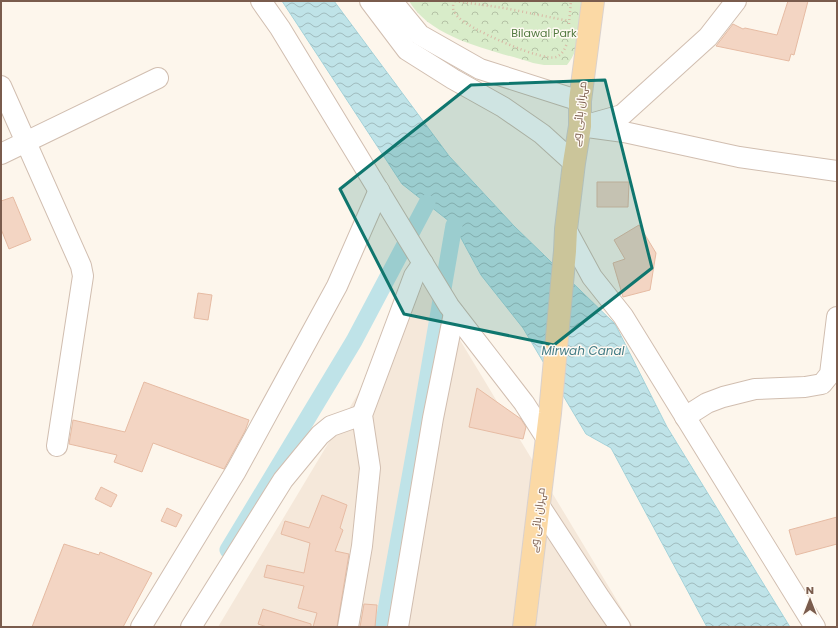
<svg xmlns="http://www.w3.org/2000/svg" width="838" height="628" font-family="Poppins,Cairo,sans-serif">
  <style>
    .residential { fill: #f5e8da }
    .forest { fill: url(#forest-crowns) }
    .water { fill: url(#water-waves); stroke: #a5d3da }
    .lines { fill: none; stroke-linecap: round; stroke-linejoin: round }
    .canal { stroke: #bfe3e8; stroke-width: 17 }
    .building { fill: #f3d5c3; stroke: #e6bba3 }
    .minor-casing { stroke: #d1beb0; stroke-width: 22 }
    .primary-casing { stroke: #dad1cd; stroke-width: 24 }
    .path { stroke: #d9b8a5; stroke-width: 2.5; stroke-dasharray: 1 3; stroke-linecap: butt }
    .minor { stroke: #fff; stroke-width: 20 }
    .primary { stroke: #fbd9a5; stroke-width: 22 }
    .marked { fill: #0f766e; fill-opacity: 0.2; stroke: #0f766e; stroke-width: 3; stroke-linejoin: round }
    .labels { text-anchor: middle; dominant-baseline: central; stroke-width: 3; stroke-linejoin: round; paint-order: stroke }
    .park-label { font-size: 11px; fill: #537a41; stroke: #fffaf3 }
    .street-label { font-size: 11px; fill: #7a5c4d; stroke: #fffaf3 }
    .water-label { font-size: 12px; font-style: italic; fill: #437c86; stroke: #fffaf3 }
  </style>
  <defs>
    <pattern id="forest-crowns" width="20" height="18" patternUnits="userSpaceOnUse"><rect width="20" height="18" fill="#d8ecc9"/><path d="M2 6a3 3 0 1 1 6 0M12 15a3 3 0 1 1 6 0" fill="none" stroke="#b4c2a5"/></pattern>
    <pattern id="water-waves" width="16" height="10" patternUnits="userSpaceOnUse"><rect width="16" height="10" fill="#bfe3e8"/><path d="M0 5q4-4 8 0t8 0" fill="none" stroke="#a0bbbe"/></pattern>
  </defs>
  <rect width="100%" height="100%" fill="#fdf6ec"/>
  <polygon class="residential" points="425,282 633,627 218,627"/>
  <path class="forest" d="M409 1H581C580 23 582 47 567 65H544L533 63C493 50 432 40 409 1Z"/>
  <polygon class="water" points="282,1 334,1 449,156 514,226 615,324 667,427 790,627 707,627 611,448 586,434 523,328 481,275 454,225 402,184"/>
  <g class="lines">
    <g class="canal">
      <polyline points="228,550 354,341 427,203"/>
      <polyline points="383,627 420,422 454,225"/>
    </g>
  </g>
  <g class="building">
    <polygon points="788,1 808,1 794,55 791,54 789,61 716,46 733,24 743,29 745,28 777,35"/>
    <polygon points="597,182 629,182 628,207 597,207"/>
    <polygon points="13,197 31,240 9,249 1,229 1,201"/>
    <polygon points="639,225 656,253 650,290 623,297 613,263 625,259 614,240"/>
    <polygon points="198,293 212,295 208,320 194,318"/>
    <polygon points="144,382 249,420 245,431 224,469 153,443 142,472 114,462 117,455 69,444 73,420 125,432"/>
    <polygon points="477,388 521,419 526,427 523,439 469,427"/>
    <polygon points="101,487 117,495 111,507 95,499"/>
    <polygon points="322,495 347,505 340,528 343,530 335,551 349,554 337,627 313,627 317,613 298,608 304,586 264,577 267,565 304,573 310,543 281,534 285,521 309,528"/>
    <polygon points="167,508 182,515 176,527 161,521"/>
    <polygon points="837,517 837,544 796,555 789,530"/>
    <polygon points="64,544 99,555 100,552 152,573 123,627 32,627"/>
    <polygon points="364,604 377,605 375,627 360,627"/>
    <polygon points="263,609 311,624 311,627 267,627 258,624"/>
  </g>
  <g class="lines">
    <defs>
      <g id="minor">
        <polyline points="261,1 280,28 449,306 524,403 547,439"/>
        <polyline points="370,1 407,50 453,79 503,107 542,134 574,163"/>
        <polyline points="392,1 420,35 480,69 580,101"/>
        <polyline points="1,86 81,266 83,276 57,446"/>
        <polyline points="590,124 622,115 708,37 736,1"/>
        <polyline points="580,126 624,132 739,157 837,171"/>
        <polyline points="1,154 158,78"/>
        <polyline points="566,229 592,277 623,316 815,627"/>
        <polyline points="685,417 707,403 723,397 755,389 805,387 822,384 830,374 837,317"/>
        <polyline points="539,505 600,598 620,627"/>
        <polyline points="141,627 236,471 337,286 379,190"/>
        <polyline points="191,627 283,480 320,435 331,426 362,415"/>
        <polyline points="348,627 362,546 370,468 362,415 414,276 423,263"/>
        <polyline points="398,627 433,418 454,313"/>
      </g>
      <polyline id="primary" points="524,627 550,413 565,251 566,229 574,163 580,126 580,101 593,1"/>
    </defs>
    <use href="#minor" class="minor-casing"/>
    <use href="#primary" class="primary-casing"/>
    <g class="path">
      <path d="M454 1C453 5 452 9 455 13 458 18 464 22 469 25 483 34 541 61 556 57 562 55 565 49 567 43"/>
      <polyline points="455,1 504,8 569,21"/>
      <polyline points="569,24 571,1"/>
    </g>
    <use href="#minor" class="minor"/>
    <use href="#primary" class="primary"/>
  </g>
  <path class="marked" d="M605 80 652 268 554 345 404 314 340 189 471 85Z"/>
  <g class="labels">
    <g class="park-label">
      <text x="544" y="33">Bilawal Park</text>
    </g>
    <g class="street-label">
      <text transform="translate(579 114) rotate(-84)">مہران ہائی وے</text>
      <text transform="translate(537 520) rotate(-83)">مہران ہائی وے</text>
    </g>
    <g class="water-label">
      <text x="583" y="350">Mirwah Canal</text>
    </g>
  </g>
  <rect width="838" height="628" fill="none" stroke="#7a5c4d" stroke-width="4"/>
  <g transform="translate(810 600)" stroke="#fffaf3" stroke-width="3" paint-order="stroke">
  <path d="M0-3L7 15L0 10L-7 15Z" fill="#7a5c4d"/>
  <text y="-6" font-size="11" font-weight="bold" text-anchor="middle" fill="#7a5c4d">N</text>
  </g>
</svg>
